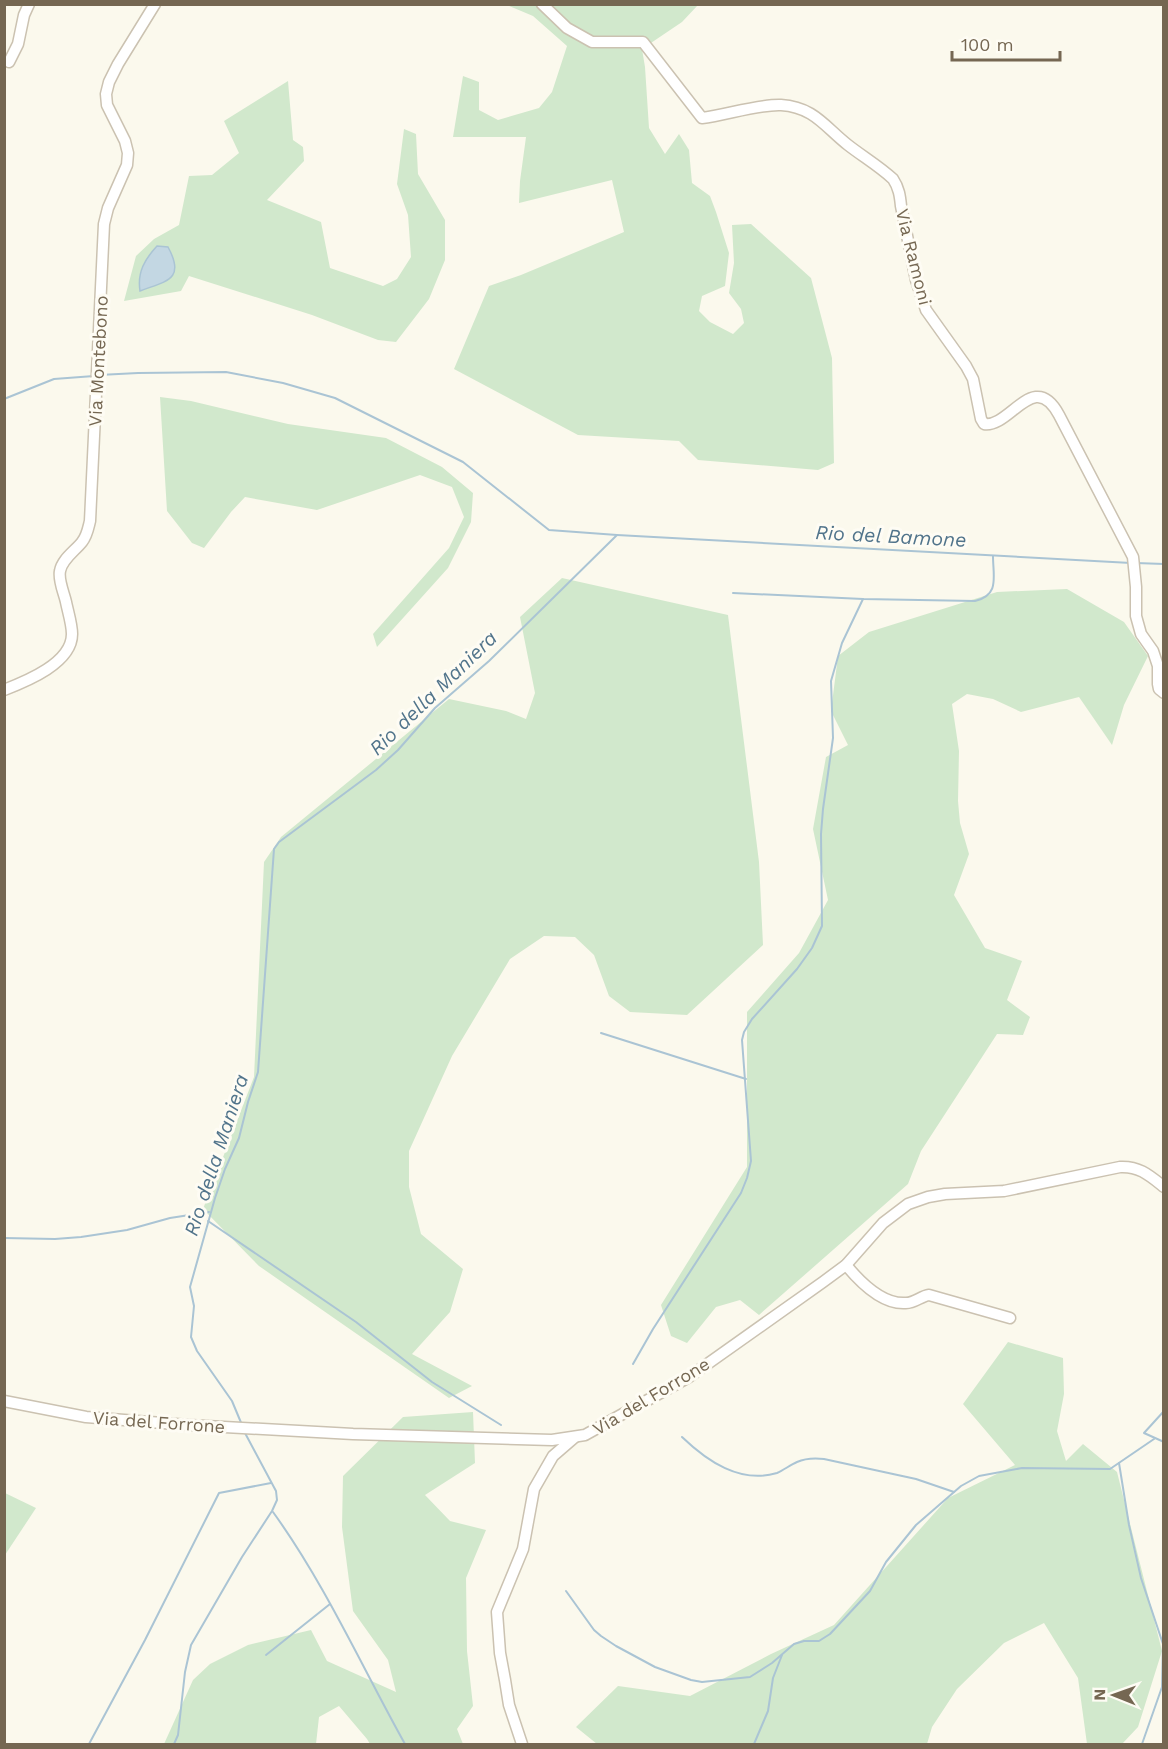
<svg xmlns="http://www.w3.org/2000/svg" width="1168" height="1749" font-family="'Work Sans',sans-serif">
  <style>
    .green { fill: #d1e8cc }
    .water { fill: #c3d7e3; stroke: #aac4d4; stroke-width: 1.5 }
    .lines { fill: none; stroke-linecap: round; stroke-linejoin: round }
    .stream { stroke: #aac4d4; stroke-width: 2 }
    .minor-casing { stroke: #cbc2b1; stroke-width: 13 }
    .minor { stroke: #fff; stroke-width: 10 }
    .labels { text-anchor: middle; dominant-baseline: central; stroke-width: 6; stroke-linejoin: round; paint-order: stroke }
    .street-label { font-size: 18px; fill: #756752; stroke: #fefcf4 }
    .water-label { font-size: 20px; font-style: italic; fill: #51748b; stroke: #fefcf4 }
  </style>
  <rect width="100%" height="100%" fill="#fbf9ed"/>
  <g class="green">
    <polygon points="507,5 698,5 682,22 642,49 645,67 649,128 665,154 679,134 689,150 692,183 710,196 716,212 729,253 725,286 702,296 699,311 710,322 733,334 744,323 741,309 729,293 734,263 732,225 751,224 811,278 832,358 834,463 818,470 698,460 679,441 578,435 454,369 489,286 521,275 624,232 612,180 519,203 520,181 526,137 453,137 463,76 479,82 479,110 498,120 539,108 552,92 567,46 533,16"/>
    <polygon points="288,81 293,140 303,147 304,161 267,200 321,222 330,268 383,286 397,279 411,257 408,215 397,184 404,129 416,134 418,174 445,220 445,260 429,299 396,342 378,340 312,315 189,276 181,291 124,301 136,256 154,239 179,225 189,176 212,175 239,153 224,121"/>
    <polygon points="160,397 191,401 288,424 386,438 442,467 473,493 471,522 448,568 377,647 373,634 449,548 464,517 452,487 420,475 317,510 245,497 231,512 204,548 192,543 167,511"/>
    <polygon points="562,578 728,615 759,862 763,945 687,1015 630,1012 609,996 594,955 575,937 544,936 510,959 452,1056 409,1151 409,1187 421,1234 463,1269 450,1312 412,1354 472,1386 449,1398 259,1266 203,1209 254,1077 264,862 281,837 449,699 506,711 526,719 535,693 520,617"/>
    <polygon points="1067,589 1124,622 1148,656 1124,705 1112,745 1079,697 1021,712 993,699 967,694 952,704 959,751 958,801 960,823 969,854 954,895 985,948 1022,961 1007,1000 1030,1017 1023,1035 997,1034 921,1151 908,1184 759,1315 740,1300 716,1307 687,1343 671,1336 661,1305 747,1167 747,1012 799,953 828,900 813,829 826,757 848,745 831,711 838,656 869,632 997,592"/>
    <polygon points="1008,1342 1063,1358 1064,1394 1057,1431 1066,1461 1083,1444 1117,1472 1162,1651 1138,1727 1122,1744 1087,1744 1078,1678 1044,1623 1004,1643 957,1689 932,1727 927,1744 597,1744 576,1727 618,1686 690,1696 771,1654 834,1625 948,1498 1015,1465 963,1404"/>
    <polygon points="473,1412 475,1463 425,1495 450,1521 486,1530 466,1578 467,1651 473,1706 457,1729 463,1744 370,1744 367,1739 339,1706 319,1717 316,1744 164,1744 193,1680 210,1664 248,1645 311,1630 327,1661 396,1692 388,1660 353,1611 342,1527 343,1476 403,1417"/>
    <polygon points="5,1493 36,1508 5,1555"/>
  </g>
  <path class="water" d="M157 246 168 247C186 280 166 281 140 291 137 272 145 259 157 246Z"/>
  <g class="lines">
    <g class="stream">
      <polyline points="99,375 138,373 226,372 283,383 335,398 463,462 549,530 617,535 1131,563"/>
      <polyline points="4,399 54,379 94,376"/>
      <polyline points="1136,563 1164,564"/>
      <path d="M733 593 863 599 975 601C1000 595 993 577 993 556"/>
      <polyline points="601,1033 746,1079"/>
      <polyline points="208,1221 356,1322 432,1382 501,1425"/>
      <polyline points="4,1238 55,1239 81,1237 127,1230 170,1218 209,1212"/>
      <polyline points="633,1364 653,1329 741,1193 747,1178 751,1161 742,1040 744,1032 752,1019 797,969 812,948 822,926 821,834 823,809 833,738 831,681 842,643 863,599"/>
      <polyline points="1164,1411 1144,1433 1164,1442"/>
      <polyline points="242,1425 232,1401 197,1351 191,1337 194,1306 190,1287 215,1198 225,1169 239,1138 248,1102 258,1072 274,849 279,842 376,770 398,750 435,708 489,661 617,535"/>
      <path d="M682 1437C707 1461 740 1484 777 1473 784 1470 790 1465 797 1462 806 1458 815 1458 824 1459L916 1479 954 1492"/>
      <polyline points="1119,1463 1129,1525 1141,1578 1163,1644 1162,1687 1142,1744"/>
      <path d="M273 1512C325 1584 362 1667 405 1744"/>
      <polyline points="566,1591 594,1630 601,1636 616,1646 655,1667 691,1680 702,1682 750,1677 772,1663 794,1644 804,1641 819,1641 830,1634 870,1591 886,1562 916,1525 961,1486 979,1476 1022,1468 1110,1469 1154,1439"/>
      <polyline points="266,1655 330,1604"/>
      <polyline points="89,1744 145,1640 219,1493 271,1483"/>
      <polyline points="174,1744 178,1735 185,1672 191,1645 242,1557 272,1511 277,1500 276,1491 245,1433"/>
      <polyline points="754,1744 768,1711 773,1678 782,1655"/>
    </g>
    <defs>
      <g id="minor">
        <path d="M542 4 567 28 592 42H643L702 118C726 115 759 104 781 105 814 107 825 127 848 145 862 156 879 166 893 179 899 188 900 196 901 206L916 280 926 310 966 366 973 379 981 419 984 424C1010 428 1034 368 1059 415L1133 557 1136 587V616L1141 634 1153 651 1158 666V684L1159 689 1164 693"/>
        <polyline points="9,62 18,44 24,15 29,4"/>
        <path d="M4 690C27 681 72 663 72 634 72 624 68 612 66 602 64 593 58 580 60 571 62 559 75 551 82 542 87 536 88 529 90 521L104 224 108 208 127 165 128 153 125 141 107 105 106 94 109 82 118 64 155 4"/>
        <path d="M846 1265C860 1282 882 1305 906 1303 915 1303 921 1296 929 1295L1010 1318"/>
        <path d="M4 1401 86 1417 188 1425 353 1434 552 1440 585 1435 689 1377 823 1282 846 1265 883 1223 908 1204 928 1197 945 1194 1004 1191 1120 1167C1139 1166 1149 1175 1164 1187"/>
        <polyline points="522,1744 509,1705 505,1680 500,1653 497,1612 523,1549 534,1489 553,1456 575,1437"/>
      </g>
    </defs>
    <use href="#minor" class="minor-casing"/>
    <use href="#minor" class="minor"/>
  </g>
  <g class="labels">
    <g class="street-label">
      <text transform="translate(914 257) rotate(76)">Via Ramoni</text>
      <text transform="translate(98 361) rotate(-87)">Via Montebono</text>
      <text transform="translate(651 1396) rotate(-31)">Via del Forrone</text>
      <text transform="translate(159 1422) rotate(4)">Via del Forrone</text>
    </g>
    <g class="water-label">
      <text transform="translate(891 536) rotate(3)">Rio del Bamone</text>
      <text transform="translate(433 693) rotate(-44)">Rio della Maniera</text>
      <text transform="translate(216 1155) rotate(-72)">Rio della Maniera</text>
    </g>
  </g>
  <rect width="1168" height="1749" fill="none" stroke="#756752" stroke-width="12"/>
  <g transform="translate(1114 1695) rotate(271)" stroke="#fefcf4" stroke-width="4.5" paint-order="stroke">
  <path d="M0-4.5L10 22L0 15L-10 22Z" fill="#756752"/>
  <text y="-9" font-size="16" font-weight="bold" text-anchor="middle" fill="#756752">N</text>
  </g>
  <path d="M952 51v9h108v-9" fill="none" stroke="#756752" stroke-width="3"/>
  <text x="961" y="51" font-size="18" fill="#756752" stroke="#fefcf4" stroke-width="4.5" paint-order="stroke">100 m</text>
</svg>
